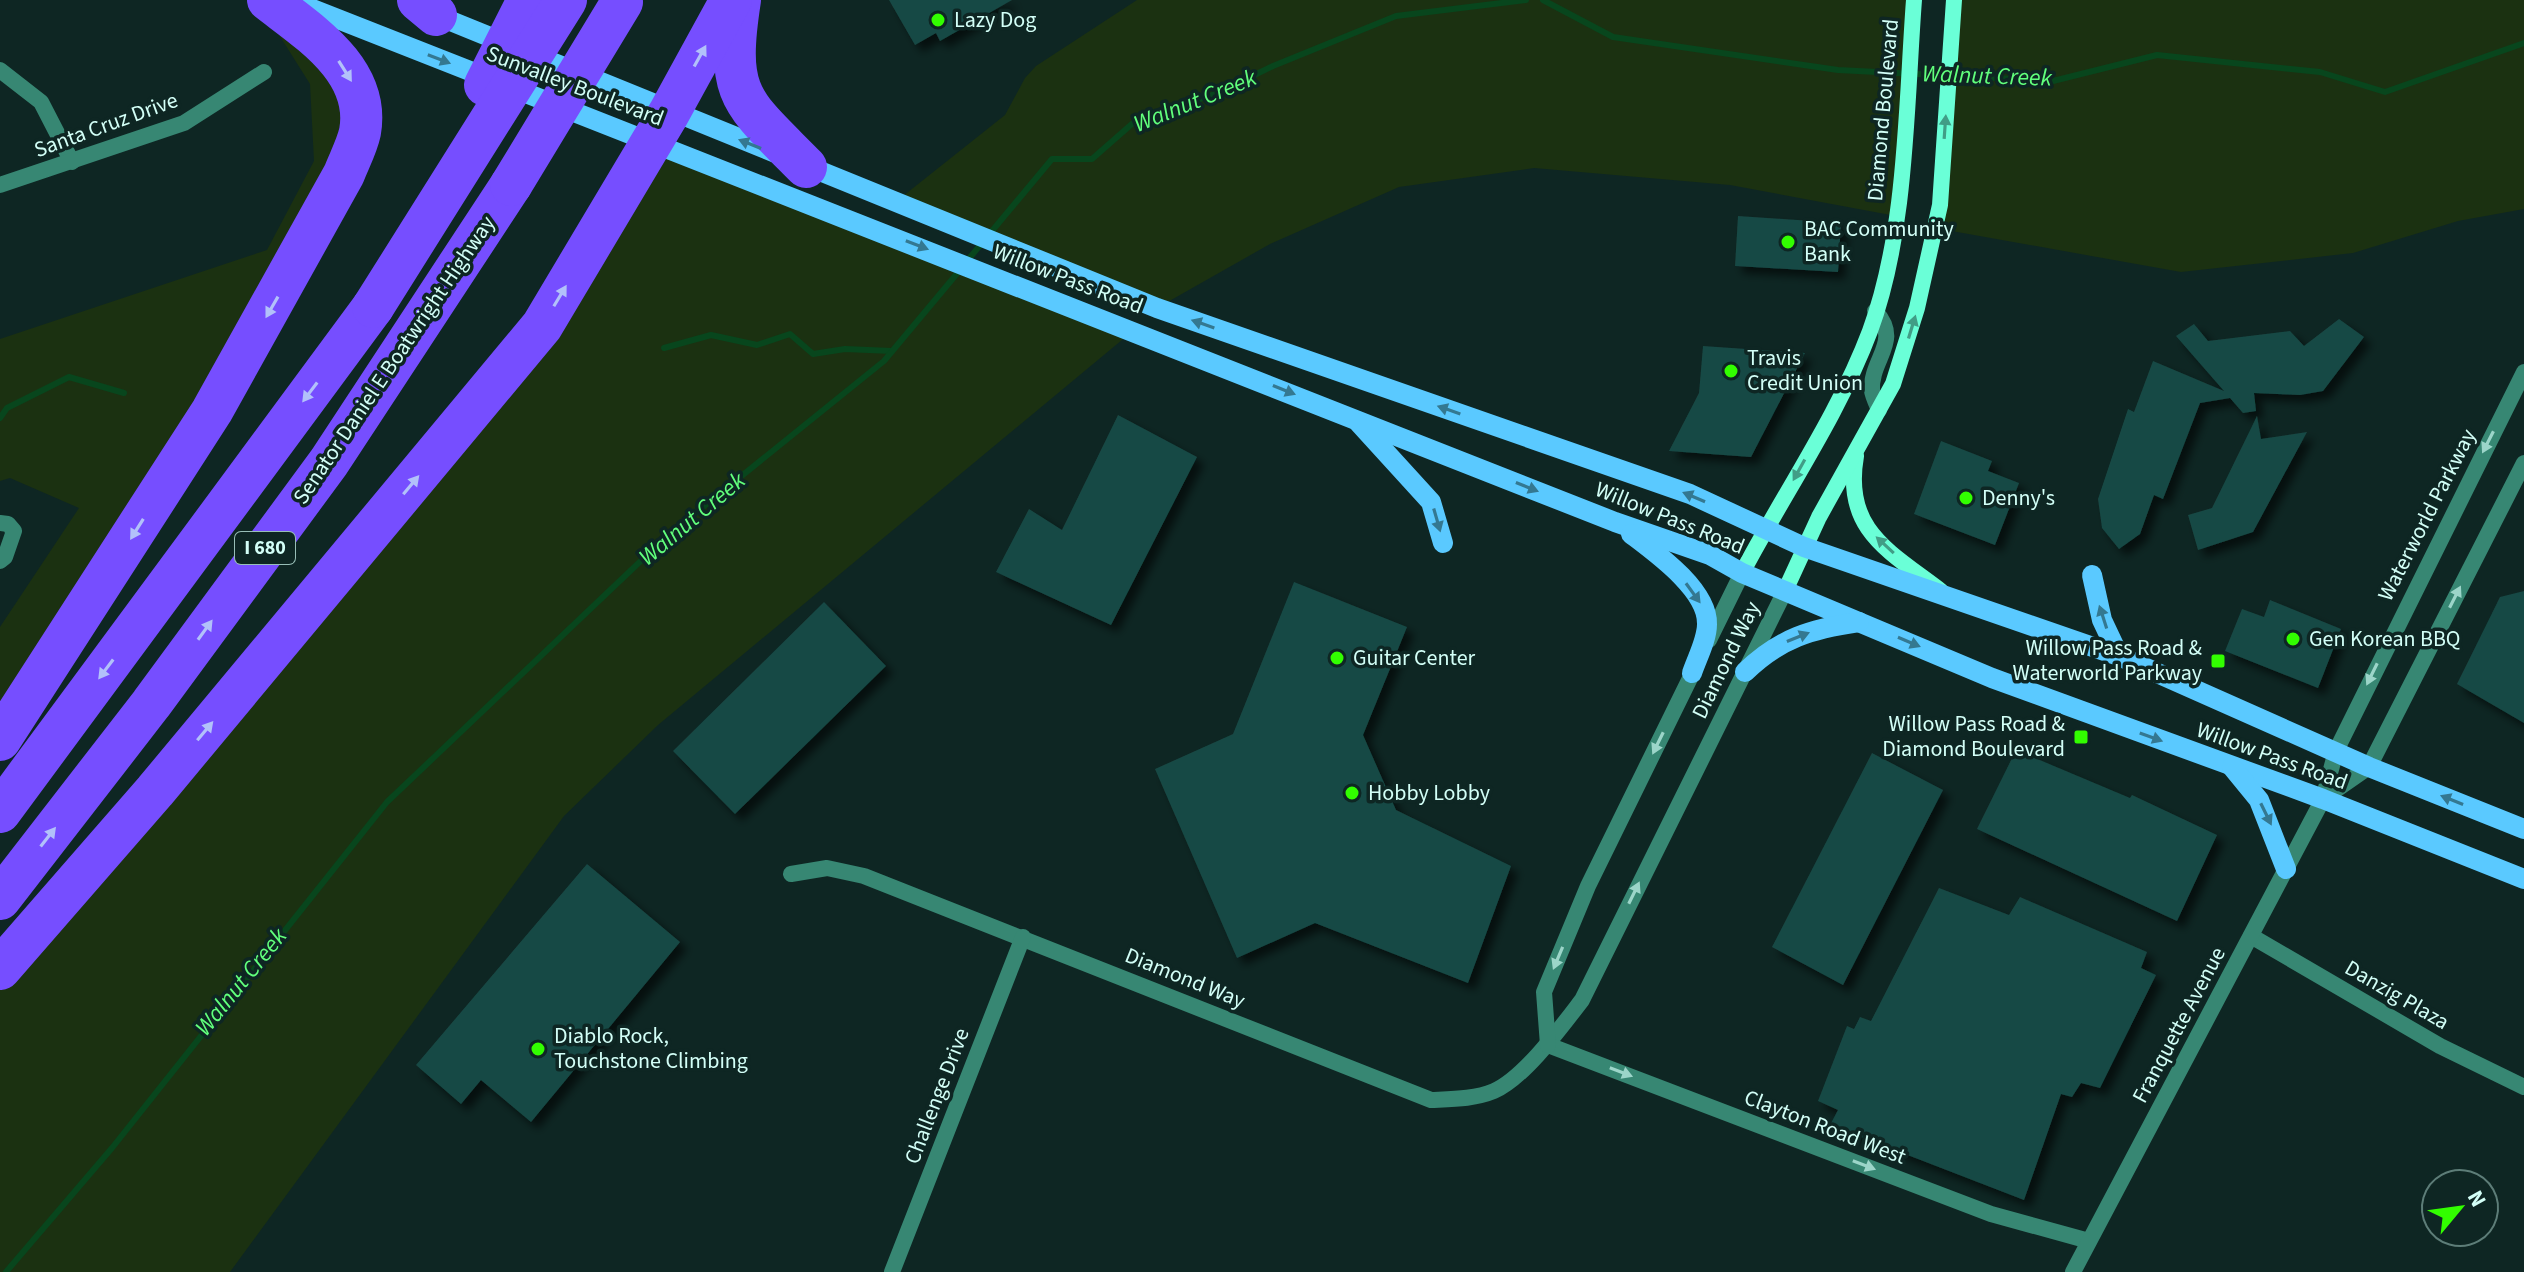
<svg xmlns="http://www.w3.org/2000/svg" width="2524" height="1272" font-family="'Source Sans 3',sans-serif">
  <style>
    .green { fill: #1b3111 }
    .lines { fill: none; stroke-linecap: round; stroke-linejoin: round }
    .stream { stroke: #08461d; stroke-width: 6 }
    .building { fill: #194844; filter: url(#shadow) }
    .minor { stroke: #378773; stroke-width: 16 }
    .tertiary { stroke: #378773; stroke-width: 16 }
    .secondary { stroke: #6affd7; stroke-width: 16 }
    .primary { stroke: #5ac9ff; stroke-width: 20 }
    .motorway { stroke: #764eff; stroke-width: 42 }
    .motorway-bridge { stroke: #764eff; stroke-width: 42 }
    .oneway { fill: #b2c1fa }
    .oneway2 { fill: #347891 }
    .oneway3 { fill: #419d86 }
    .oneway4 { fill: #9cd5c9 }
    .poi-dot { fill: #32fe00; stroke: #0e2623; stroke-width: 3 }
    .labels { text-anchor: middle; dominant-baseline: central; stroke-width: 7; stroke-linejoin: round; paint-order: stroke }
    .shield { fill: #0e2623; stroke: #98beb7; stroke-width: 2 }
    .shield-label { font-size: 20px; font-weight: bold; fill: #d3fff7 }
    .poi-label { font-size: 22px; fill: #d3fff7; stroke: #0e2623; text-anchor: start }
    .street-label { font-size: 22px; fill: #d3fff7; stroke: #0e2623 }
    .water-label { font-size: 24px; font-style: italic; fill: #61ff7c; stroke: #0e2623 }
  </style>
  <defs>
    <filter id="shadow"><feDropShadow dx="7" dy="7" stdDeviation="4" flood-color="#0009"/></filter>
  </defs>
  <rect width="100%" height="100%" fill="#0e2623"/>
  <g class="green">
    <polygon points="257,0 300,25 360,132 0,740 0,627 79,508 10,478 0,481 0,339 267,250 314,161 310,84"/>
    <polygon points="1137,0 1914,0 1896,216 1730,185 1534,168 1399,187 1270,244 1157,308 893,204 1005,115 1025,78 1036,66"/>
    <polygon points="1954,0 2524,0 2524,209 2458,221 2353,253 2181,272 1935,228"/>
    <polygon points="652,142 1134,330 658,725 564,816 230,1272 0,1272 0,969 516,360"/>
  </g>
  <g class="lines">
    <g class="stream">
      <polyline points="1543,0 1613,37 1838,70 2053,81 2157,55 2320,72 2385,92 2524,43"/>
      <polyline points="967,261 1052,159 1092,159 1133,123 1220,92 1273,66 1396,16 1526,0"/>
      <polyline points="664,348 711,335 757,345 790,334 813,354 845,349 892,351"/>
      <polyline points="0,418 7,408 69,377 124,393"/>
      <polyline points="6,1272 112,1148 387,802 666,537 884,361 960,270"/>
    </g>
  </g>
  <g class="building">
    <polygon points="889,0 1012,0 940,41 936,33 915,45"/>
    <polygon points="1738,216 1841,223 1838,272 1735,266"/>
    <polygon points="2339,319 2364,337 2323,391 2300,395 2254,393 2256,411 2243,413 2230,398 2200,403 2163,499 2154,495 2140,534 2119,549 2102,528 2098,499 2128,409 2134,412 2153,361 2224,391 2176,336 2194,324 2208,341 2290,331 2304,346"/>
    <polygon points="1703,346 1805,353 1751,457 1669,451 1699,393"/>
    <polygon points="1118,415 1197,457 1111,625 996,572 1029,509 1062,530"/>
    <polygon points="2257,416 2261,439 2307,432 2253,532 2198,550 2188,515 2212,508"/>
    <polygon points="1941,441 1992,461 1988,471 2019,483 1995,545 1914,514"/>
    <polygon points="1294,582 1407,627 1363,735 1396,810 1511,866 1468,983 1315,923 1237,958 1155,769 1233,734"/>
    <polygon points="2524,591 2524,723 2457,684 2500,597"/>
    <polygon points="2270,600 2341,629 2318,688 2225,651 2242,609 2264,617"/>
    <polygon points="824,602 886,666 735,814 673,751"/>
    <polygon points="2016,750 2130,798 2132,795 2217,835 2177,921 1977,829"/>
    <polygon points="1872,753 1943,790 1843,985 1772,947"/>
    <polygon points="587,864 680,942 531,1122 481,1080 461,1104 416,1065"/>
    <polygon points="1939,888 2009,915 2020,897 2147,952 2141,968 2156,975 2100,1088 2081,1083 2072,1097 2061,1094 2024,1200 1830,1125 1838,1110 1818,1101 1847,1026 1854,1029 1860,1017 1871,1021"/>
  </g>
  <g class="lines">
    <g class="minor">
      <polyline points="0,70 41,102 72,162"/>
      <polyline points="0,185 184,123 264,72"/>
      <polyline points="0,523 8,524 14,531 5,557 0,561"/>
      <polyline points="1709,640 1742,573"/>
      <polyline points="2323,799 2369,767 2524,463"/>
      <path d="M791 874 827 868 864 876 1431 1100C1452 1099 1475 1099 1494 1091 1524 1078 1562 1026 1582 1000L1785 591"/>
      <polyline points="2251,936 2440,1046 2524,1087"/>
      <polyline points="1548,1045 1991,1214 2089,1241"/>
      <polyline points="1548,1045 1544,992 1588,886 1697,664"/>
      <polyline points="892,1272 1023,937"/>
      <polyline points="2073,1272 2323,799 2336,751 2524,372"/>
    </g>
    <path class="tertiary" d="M1875 311C1903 341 1870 359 1872 391 1873 397 1877 405 1879 410"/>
    <g class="secondary">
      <path d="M1856 456C1843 530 1889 551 1941 591"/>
      <path d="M1742 573C1784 493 1838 416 1870 331 1907 231 1906 105 1914 0"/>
      <polyline points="1785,591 1819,517 1893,384 1917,308 1940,205 1954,0"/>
    </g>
    <g class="primary">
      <polyline points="292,1 1615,522 1710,555 1742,573 1992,678 2323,799 2524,879"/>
      <polyline points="431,13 1157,308 1690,494 1804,547 2119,656 2369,767 2524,829"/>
      <polyline points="1359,423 1431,502 1443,543"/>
      <path d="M1631 534C1656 553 1708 590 1707 624 1707 640 1697 658 1692 673"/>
      <polyline points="2092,575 2102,620 2119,656"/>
      <path d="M1745 672C1780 638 1811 629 1859 622"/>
      <polyline points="2232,767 2259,800 2286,869"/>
    </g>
    <g class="motorway">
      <polyline points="418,0 436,15"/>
      <path d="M740 0C725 97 741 101 806 167"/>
      <path d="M0 740 212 411 344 174C349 161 357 146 360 132 371 70 309 32 268 0"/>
      <polyline points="0,812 373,307"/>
      <polyline points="0,899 151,704 329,462 511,185"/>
      <polyline points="0,969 155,791 542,326 669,113 731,0"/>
    </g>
    <g class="motorway-bridge">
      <polyline points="485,85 528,0"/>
      <polyline points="511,185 622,2"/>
      <polyline points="373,307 566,0"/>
    </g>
  </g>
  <defs><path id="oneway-solid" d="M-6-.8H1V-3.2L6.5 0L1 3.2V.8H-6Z" transform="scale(2)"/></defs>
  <g class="oneway">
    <use href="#oneway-solid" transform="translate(700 56) rotate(-61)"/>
    <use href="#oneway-solid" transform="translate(345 71) rotate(58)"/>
    <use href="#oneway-solid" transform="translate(560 296) rotate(-59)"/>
    <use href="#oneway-solid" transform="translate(272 307) rotate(120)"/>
    <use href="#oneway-solid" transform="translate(310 392) rotate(127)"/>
    <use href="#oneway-solid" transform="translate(411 485) rotate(-50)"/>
    <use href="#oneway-solid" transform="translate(137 529) rotate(122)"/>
    <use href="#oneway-solid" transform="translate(205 630) rotate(-54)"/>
    <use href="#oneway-solid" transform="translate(106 669) rotate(127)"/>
    <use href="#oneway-solid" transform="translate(205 731) rotate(-50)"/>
    <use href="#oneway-solid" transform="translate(48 837) rotate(-52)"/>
  </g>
  <g class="oneway2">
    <use href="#oneway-solid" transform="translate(439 59) rotate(21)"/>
    <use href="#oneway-solid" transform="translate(750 144) rotate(-158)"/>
    <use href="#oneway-solid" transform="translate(917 245) rotate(21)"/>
    <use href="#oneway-solid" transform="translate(1203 324) rotate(-161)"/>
    <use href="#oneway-solid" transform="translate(1284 390) rotate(22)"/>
    <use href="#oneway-solid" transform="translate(1449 410) rotate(-161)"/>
    <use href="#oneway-solid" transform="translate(1527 487) rotate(22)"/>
    <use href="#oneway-solid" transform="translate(1694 497) rotate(-157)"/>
    <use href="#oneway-solid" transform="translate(1437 520) rotate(74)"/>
    <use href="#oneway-solid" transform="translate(1693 593) rotate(54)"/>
    <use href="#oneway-solid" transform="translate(2103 617) rotate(-108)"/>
    <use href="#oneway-solid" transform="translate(1798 637) rotate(-22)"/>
    <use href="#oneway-solid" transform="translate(1909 642) rotate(23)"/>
    <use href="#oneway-solid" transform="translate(2151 737) rotate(20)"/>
    <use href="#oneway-solid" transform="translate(2452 800) rotate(-158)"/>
    <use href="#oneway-solid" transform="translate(2266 814) rotate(64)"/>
  </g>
  <g class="oneway3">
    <use href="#oneway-solid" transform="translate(1945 127) rotate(-86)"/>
    <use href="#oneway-solid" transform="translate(1912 327) rotate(-73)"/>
    <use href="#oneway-solid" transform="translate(1799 470) rotate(119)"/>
    <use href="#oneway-solid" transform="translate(1885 545) rotate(-137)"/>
  </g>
  <g class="oneway4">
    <use href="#oneway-solid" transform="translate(2488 442) rotate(117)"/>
    <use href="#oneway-solid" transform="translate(2455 597) rotate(-63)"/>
    <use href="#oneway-solid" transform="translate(2372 674) rotate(116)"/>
    <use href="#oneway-solid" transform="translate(1658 743) rotate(116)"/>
    <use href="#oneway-solid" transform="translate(1634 893) rotate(-64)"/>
    <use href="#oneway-solid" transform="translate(1558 958) rotate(113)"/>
    <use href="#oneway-solid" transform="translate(1621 1072) rotate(21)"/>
    <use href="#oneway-solid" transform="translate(1864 1165) rotate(21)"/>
  </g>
  <g class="poi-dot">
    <circle cx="938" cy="20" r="8"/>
    <circle cx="1788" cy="242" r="8"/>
    <circle cx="1731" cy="371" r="8"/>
    <circle cx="1966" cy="498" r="8"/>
    <circle cx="2293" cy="639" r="8"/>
    <circle cx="1337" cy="658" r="8"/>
    <rect x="2210" y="653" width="16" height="16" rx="4"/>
    <rect x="2073" y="729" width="16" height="16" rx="4"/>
    <circle cx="1352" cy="793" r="8"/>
    <circle cx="538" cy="1049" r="8"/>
  </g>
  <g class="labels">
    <rect class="shield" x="235" y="532" width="60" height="32" rx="6"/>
    <g class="shield-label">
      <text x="265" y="548">I 680</text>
    </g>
    <g class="poi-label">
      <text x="954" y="20">Lazy Dog</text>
      <text x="1804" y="229">BAC Community<tspan x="1804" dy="25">Bank</tspan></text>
      <text x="1747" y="358">Travis<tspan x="1747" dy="25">Credit Union</tspan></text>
      <text x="1982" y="498">Denny's</text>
      <text x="2309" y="639">Gen Korean BBQ</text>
      <text x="2202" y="648" text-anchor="end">Willow Pass Road &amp;<tspan x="2202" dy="25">Waterworld Parkway</tspan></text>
      <text x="1353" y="658">Guitar Center</text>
      <text x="2065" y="724" text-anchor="end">Willow Pass Road &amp;<tspan x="2065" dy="25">Diamond Boulevard</tspan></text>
      <text x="1368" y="793">Hobby Lobby</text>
      <text x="554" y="1036">Diablo Rock,<tspan x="554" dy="25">Touchstone Climbing</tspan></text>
    </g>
    <g class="street-label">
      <text transform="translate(575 86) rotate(21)">Sunvalley Boulevard</text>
      <text transform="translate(1883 110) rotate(-85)">Diamond Boulevard</text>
      <text transform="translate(106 125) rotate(-20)">Santa Cruz Drive</text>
      <text transform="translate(1068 279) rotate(21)">Willow Pass Road</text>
      <text transform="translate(394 360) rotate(-56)">Senator Daniel E Boatwright Highway</text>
      <text transform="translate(2427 515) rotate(-63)">Waterworld Parkway</text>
      <text transform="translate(1670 518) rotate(22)">Willow Pass Road</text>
      <text transform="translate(1726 660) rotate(-64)">Diamond Way</text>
      <text transform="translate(2272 756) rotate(20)">Willow Pass Road</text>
      <text transform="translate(1185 978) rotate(22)">Diamond Way</text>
      <text transform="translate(2397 995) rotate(30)">Danzig Plaza</text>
      <text transform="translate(2179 1025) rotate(-62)">Franquette Avenue</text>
      <text transform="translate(937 1096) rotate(-69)">Challenge Drive</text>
      <text transform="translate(1825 1127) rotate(21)">Clayton Road West</text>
    </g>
    <g class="water-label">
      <text transform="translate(1987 76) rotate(2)">Walnut Creek</text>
      <text transform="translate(1195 101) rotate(-22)">Walnut Creek</text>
      <text transform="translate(692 519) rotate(-40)">Walnut Creek</text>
      <text transform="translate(241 982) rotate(-51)">Walnut Creek</text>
    </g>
  </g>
  <g transform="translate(2460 1208) rotate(61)"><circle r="38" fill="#0e2623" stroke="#5d7d78" stroke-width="2"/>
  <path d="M0-6L14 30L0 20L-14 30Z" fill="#32fe00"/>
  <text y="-12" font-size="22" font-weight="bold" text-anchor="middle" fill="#d3fff7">N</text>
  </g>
</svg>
